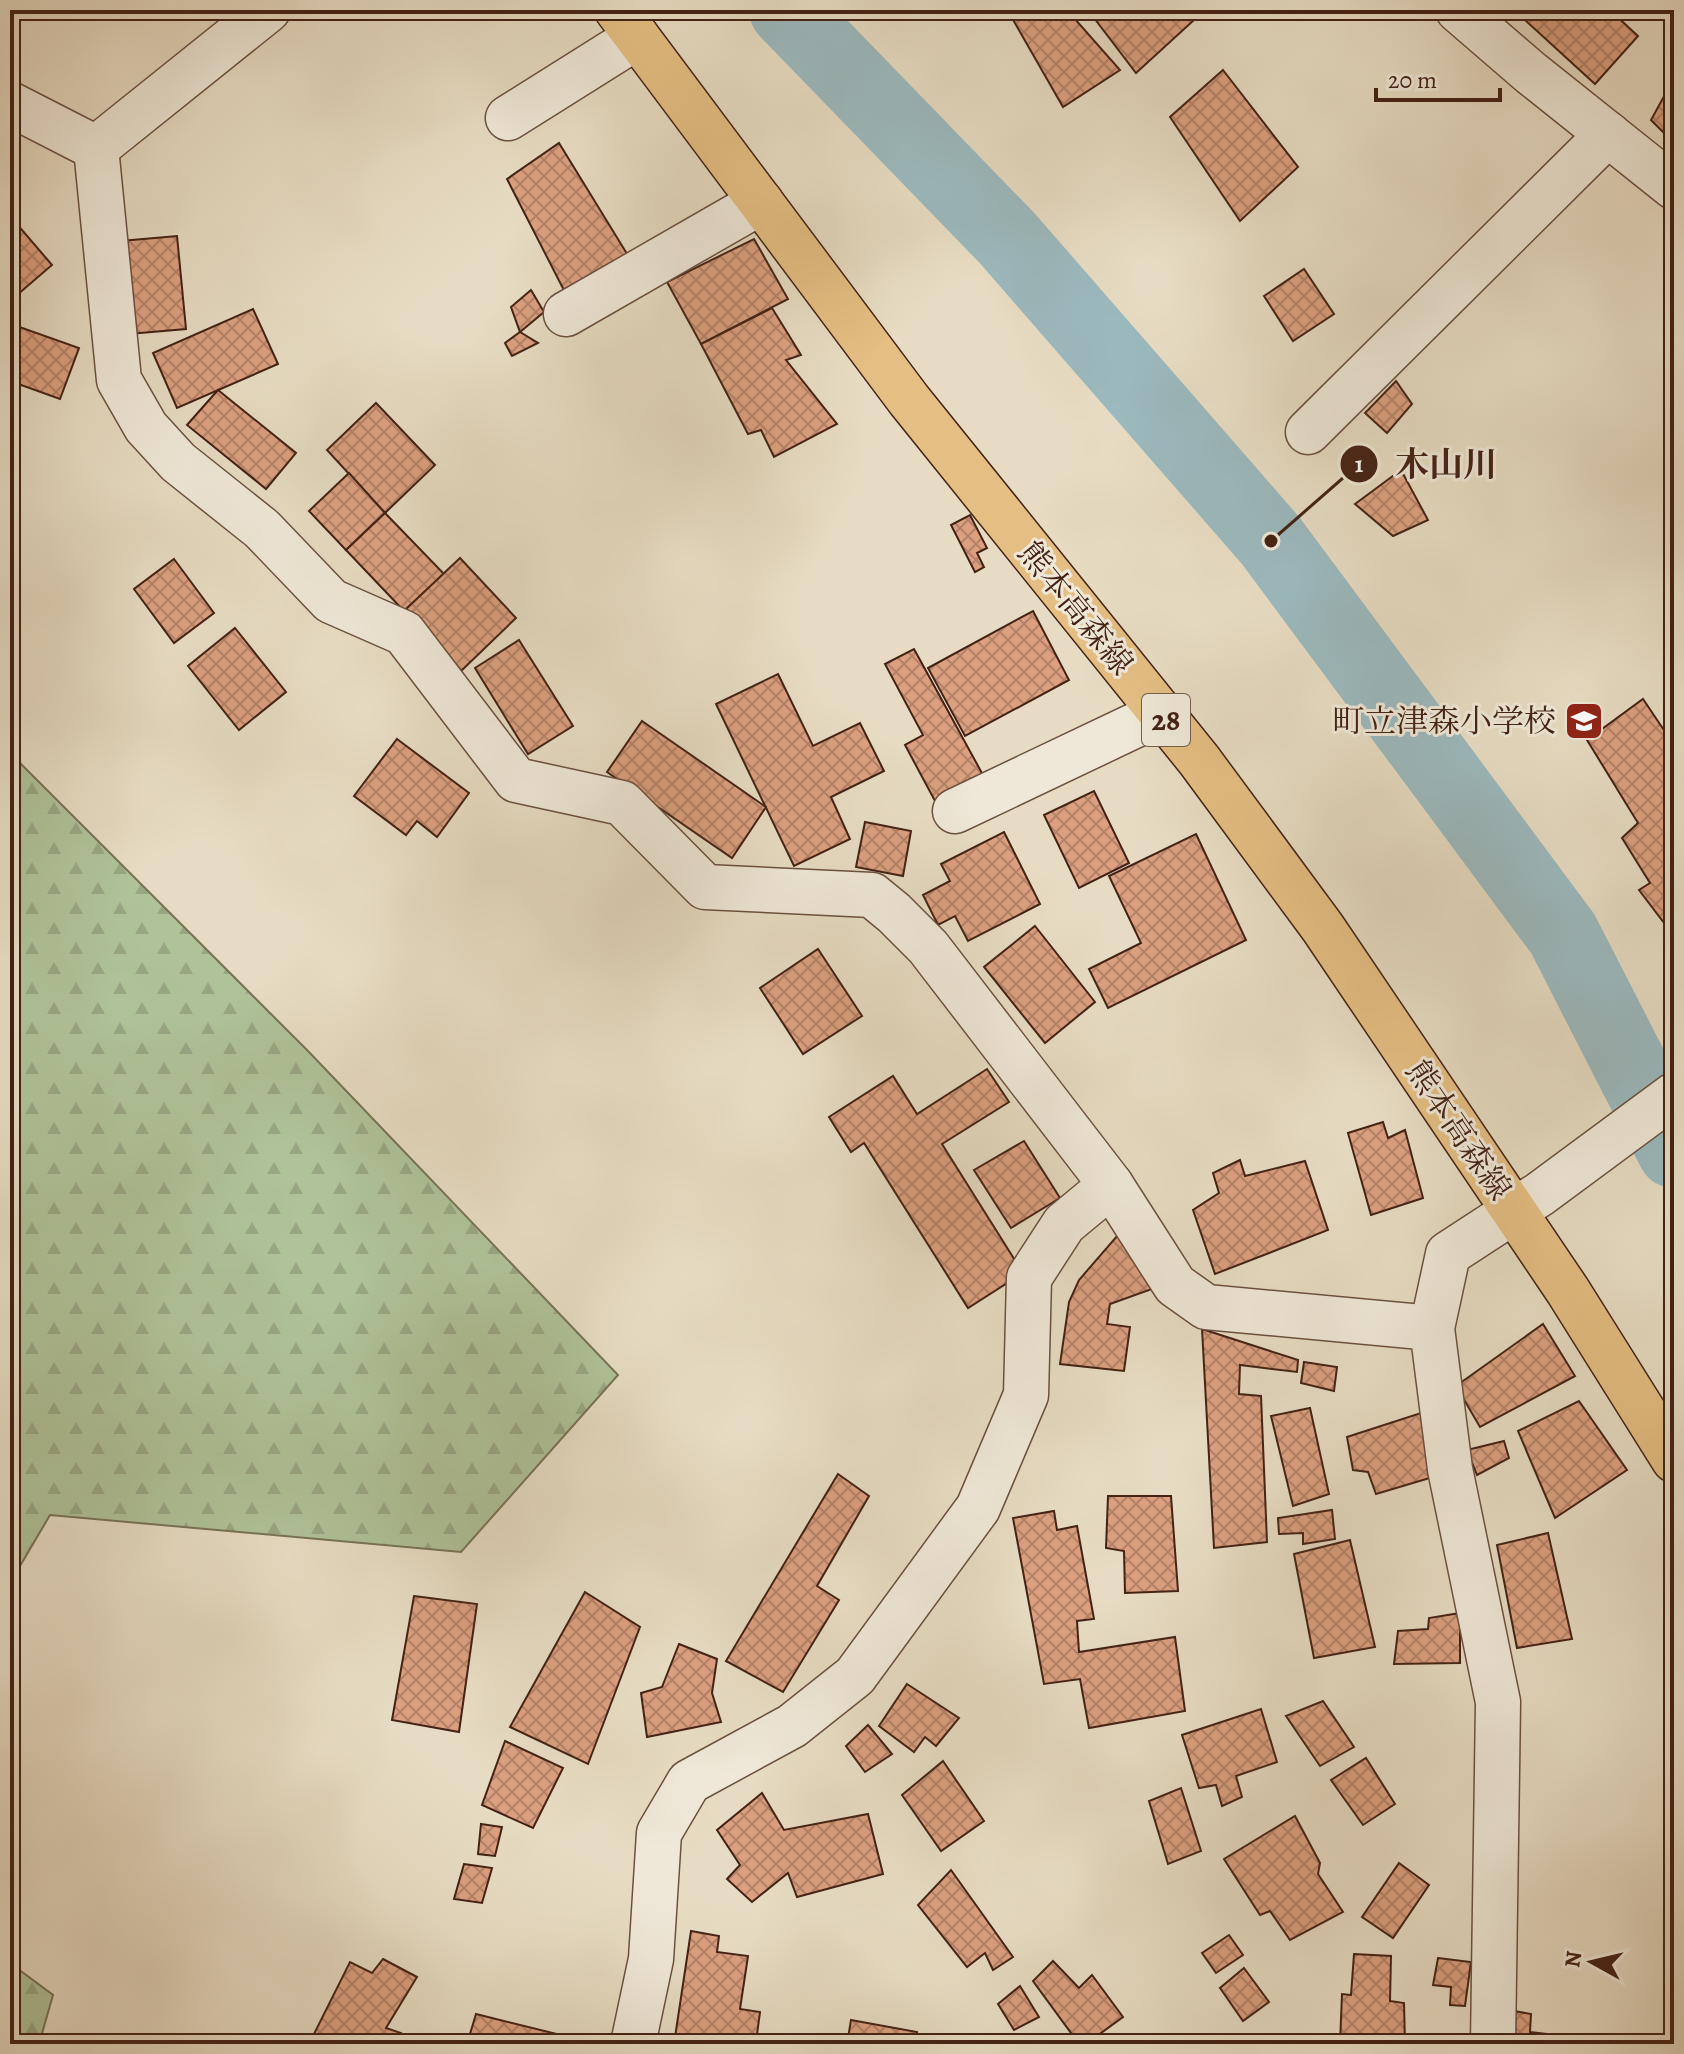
<svg xmlns="http://www.w3.org/2000/svg" width="1684" height="2054" font-family="Alegreya,'Noto Serif JP',serif">
  <style>
    .forest { fill: url(#forest-firs); stroke: #797256; stroke-width: 2 }
    .lines { fill: none; stroke-linecap: round; stroke-linejoin: round }
    .river { stroke: #9bb9be; stroke-width: 74 }
    .building { fill: url(#building-cross-hatch); stroke: #432215; stroke-width: 2 }
    .minor-casing { stroke: #6c5040; stroke-width: 47 }
    .major-casing { stroke: #432215; stroke-width: 47 }
    .minor { stroke: #efe8d8; stroke-width: 44 }
    .major { stroke: #e4be82; stroke-width: 44 }
    .labels { text-anchor: middle; dominant-baseline: central; stroke-width: 6; stroke-linejoin: round; paint-order: stroke }
    .shield { fill: #efe8d8; stroke: #775d50; stroke-width: 2 }
    .shield-label { font-size: 30px; font-weight: bold; fill: #432215 }
    .street-label { font-size: 32px; fill: #432215; stroke: #efe8d8 }
    .poi-label { font-size: 32px; fill: #432215; stroke: #efe8d8; text-anchor: end }
    .leader { fill: none; stroke: #432215; stroke-width: 3 }
    .callout-dot { fill: #432215; stroke: #efe8d8; stroke-width: 3 }
    .mark-label { font-size: 24px; text-anchor: middle; font-weight: bold; fill: #fff }
    .callout-label { font-size: 34px; text-anchor: middle; font-weight: bold; fill: #432215; stroke: #efe8d8; stroke-width: 6; stroke-linejoin: round; paint-order: stroke }
  </style>
  <defs>
    <pattern id="forest-firs" width="22" height="20" patternUnits="userSpaceOnUse" patternTransform="scale(2)"><rect width="22" height="20" fill="#afc298"/><path d="M5 1l3.5 6h-7zM16 11l3.5 6h-7z" fill="#98a682"/></pattern>
    <pattern id="building-cross-hatch" width="8" height="8" patternUnits="userSpaceOnUse" patternTransform="scale(2)"><rect width="8" height="8" fill="#dca080"/><path d="M0 0l8 8M0 8l8-8" fill="none" stroke="#b48268"/></pattern>
  </defs>
  <rect width="100%" height="100%" fill="#e7dcc3"/>
  <filter id="stains"><feTurbulence type="fractalNoise" baseFrequency=".0025" numOctaves="4"/><feColorMatrix values="0 0 0 0 .2 0 0 0 0 .09 0 0 0 0 .02 0 0 0 .5 -.17"/></filter>
  <radialGradient id="worn" r=".72"><stop offset=".6" stop-color="#630" stop-opacity="0"/><stop offset="1" stop-color="#630" stop-opacity=".3"/></radialGradient>
  <g class="forest">
    <polygon points="10,753 308,1051 618,1375 461,1552 50,1515 10,1583"/>
    <polygon points="10,1963 53,1995 39,2044 10,2044"/>
  </g>
  <g class="lines">
    <polyline class="river" points="786,10 1007,238 1271,541 1563,934 1674,1151"/>
  </g>
  <g class="building">
    <polygon points="1027,10 1067,10 1120,70 1063,107 1012,18"/>
    <polygon points="1088,10 1185,10 1194,20 1136,73"/>
    <polygon points="1514,10 1610,10 1638,36 1595,84"/>
    <polygon points="1223,70 1298,167 1240,221 1170,117"/>
    <polygon points="1674,78 1674,143 1651,120"/>
    <polygon points="559,143 632,262 570,302 507,179"/>
    <polygon points="10,216 52,265 10,301"/>
    <polygon points="177,236 186,329 129,334 121,241"/>
    <polygon points="754,239 788,299 701,344 667,282"/>
    <polygon points="1304,269 1334,314 1293,341 1264,296"/>
    <polygon points="531,290 544,312 520,332 511,307"/>
    <polygon points="772,308 801,355 786,360 837,424 774,457 761,430 748,434 701,344"/>
    <polygon points="253,309 278,364 177,408 153,353"/>
    <polygon points="11,324 79,348 60,399 10,381"/>
    <polygon points="520,332 538,343 512,356 505,343"/>
    <polygon points="1396,381 1412,404 1387,433 1365,413"/>
    <polygon points="218,390 296,453 266,489 187,425"/>
    <polygon points="376,403 435,465 385,513 327,450"/>
    <polygon points="1401,470 1428,520 1393,536 1355,504"/>
    <polygon points="349,473 385,513 346,550 309,511"/>
    <polygon points="385,513 444,574 404,611 346,550"/>
    <polygon points="970,515 987,548 977,553 984,567 975,572 951,525"/>
    <polygon points="460,558 516,618 461,671 404,611"/>
    <polygon points="174,559 214,613 174,643 134,589"/>
    <polygon points="1033,611 1069,680 965,736 928,668"/>
    <polygon points="235,628 286,692 239,730 188,666"/>
    <polygon points="519,640 573,726 528,754 475,668"/>
    <polygon points="914,649 983,775 935,801 905,745 923,735 885,664"/>
    <polygon points="778,674 813,746 860,723 884,771 831,797 850,839 794,866 716,704"/>
    <polygon points="1643,699 1674,745 1674,936 1639,890 1650,883 1622,838 1638,823 1587,740"/>
    <polygon points="642,721 766,807 732,858 607,772"/>
    <polygon points="397,739 469,793 437,837 417,821 406,835 354,796"/>
    <polygon points="1094,791 1129,863 1079,888 1044,815"/>
    <polygon points="865,822 911,831 903,876 856,867"/>
    <polygon points="1004,832 1040,904 968,941 955,916 938,925 923,895 950,881 941,864"/>
    <polygon points="1196,834 1246,940 1108,1008 1089,969 1141,943 1109,876"/>
    <polygon points="1035,926 1095,1002 1045,1043 984,967"/>
    <polygon points="818,949 862,1016 803,1054 760,988"/>
    <polygon points="987,1069 1009,1102 942,1144 1023,1273 968,1308 864,1143 851,1152 829,1117 893,1076 917,1114"/>
    <polygon points="1383,1122 1388,1138 1405,1130 1423,1198 1371,1215 1348,1133"/>
    <polygon points="1024,1141 1060,1198 1011,1228 974,1170"/>
    <polygon points="1240,1160 1245,1176 1305,1161 1328,1230 1215,1274 1193,1210 1219,1193 1213,1173"/>
    <polygon points="1124,1228 1152,1289 1110,1304 1107,1324 1130,1327 1124,1371 1060,1364 1069,1302 1079,1280"/>
    <polygon points="1543,1324 1575,1376 1480,1427 1456,1386"/>
    <polygon points="1202,1329 1298,1360 1297,1372 1240,1365 1239,1394 1261,1396 1267,1542 1214,1548"/>
    <polygon points="1304,1362 1337,1367 1334,1391 1301,1383"/>
    <polygon points="1579,1401 1627,1470 1555,1518 1518,1431"/>
    <polygon points="1310,1408 1329,1494 1293,1506 1271,1416"/>
    <polygon points="1421,1413 1433,1477 1376,1494 1368,1472 1353,1470 1347,1437"/>
    <polygon points="1504,1441 1509,1458 1477,1475 1467,1450"/>
    <polygon points="838,1474 869,1496 817,1586 839,1600 783,1692 726,1661"/>
    <polygon points="1108,1496 1171,1496 1178,1591 1125,1593 1124,1551 1106,1548"/>
    <polygon points="1332,1510 1335,1539 1303,1544 1303,1533 1279,1534 1278,1518"/>
    <polygon points="1054,1511 1057,1530 1077,1526 1094,1619 1077,1621 1079,1652 1175,1637 1185,1711 1089,1728 1080,1679 1044,1684 1013,1518"/>
    <polygon points="1548,1533 1572,1639 1517,1648 1497,1545"/>
    <polygon points="1350,1540 1375,1647 1314,1658 1294,1554"/>
    <polygon points="585,1592 640,1627 588,1764 510,1727"/>
    <polygon points="414,1596 477,1604 459,1732 392,1720"/>
    <polygon points="1460,1613 1460,1663 1394,1664 1398,1631 1428,1629 1429,1618"/>
    <polygon points="679,1644 717,1659 712,1693 721,1722 647,1737 641,1693 662,1687"/>
    <polygon points="907,1684 959,1718 936,1746 925,1737 914,1752 879,1726"/>
    <polygon points="1323,1701 1354,1747 1320,1766 1286,1716"/>
    <polygon points="1261,1709 1277,1762 1236,1776 1242,1797 1222,1806 1216,1785 1199,1788 1182,1735"/>
    <polygon points="868,1725 892,1754 865,1772 846,1746"/>
    <polygon points="505,1741 563,1768 533,1828 482,1805"/>
    <polygon points="1366,1758 1395,1804 1363,1825 1331,1780"/>
    <polygon points="943,1761 984,1821 941,1851 902,1795"/>
    <polygon points="1181,1788 1201,1851 1168,1864 1149,1801"/>
    <polygon points="762,1793 784,1830 868,1814 883,1874 797,1897 788,1873 752,1902 727,1879 740,1865 717,1830"/>
    <polygon points="1295,1816 1320,1863 1318,1874 1343,1912 1290,1940 1270,1911 1260,1915 1224,1859"/>
    <polygon points="481,1824 502,1827 495,1856 478,1854"/>
    <polygon points="1399,1863 1429,1885 1393,1938 1362,1917"/>
    <polygon points="464,1864 492,1868 482,1903 454,1899"/>
    <polygon points="951,1870 1013,1957 993,1970 985,1953 967,1967 918,1905"/>
    <polygon points="691,1931 719,1936 717,1952 748,1956 740,2009 760,2012 756,2042 674,2044"/>
    <polygon points="1229,1935 1243,1955 1216,1973 1202,1953"/>
    <polygon points="1354,1954 1391,1956 1390,2001 1404,2003 1405,2044 1340,2044 1342,1994 1351,1995"/>
    <polygon points="1438,1958 1471,1962 1465,2006 1450,2005 1451,1987 1433,1985"/>
    <polygon points="383,1959 417,1977 386,2028 401,2033 396,2044 309,2044 350,1962 372,1973"/>
    <polygon points="1053,1961 1079,1988 1092,1975 1123,2017 1086,2044 1079,2044 1033,1981"/>
    <polygon points="1244,1968 1269,2002 1243,2021 1220,1988"/>
    <polygon points="1020,1986 1039,2017 1014,2030 998,2004"/>
    <polygon points="1514,2011 1531,2014 1530,2032 1581,2038 1581,2044 1515,2044"/>
    <polygon points="476,2014 581,2040 579,2044 467,2044"/>
    <polygon points="851,2020 917,2032 916,2044 847,2044"/>
  </g>
  <g class="lines">
    <defs>
      <g id="minor">
        <polyline points="1458,10 1531,73 1674,187"/>
        <polyline points="10,104 96,148 119,380 146,427 178,462 262,529 331,601 404,633 516,780 622,803 705,887 872,895 894,913 928,947 1111,1185 1175,1285 1206,1307 1432,1328"/>
        <polyline points="508,118 637,37"/>
        <polyline points="96,148 268,10"/>
        <polyline points="566,314 761,202"/>
        <polyline points="1308,432 1608,134"/>
        <polyline points="955,811 1161,713"/>
        <polyline points="633,2044 651,1959 659,1833 689,1782 792,1726 855,1676 978,1508 1026,1395 1029,1278 1064,1224 1111,1185"/>
        <polyline points="1493,2044 1498,1702 1450,1469 1432,1328 1448,1254 1540,1194 1674,1095"/>
      </g>
      <polyline id="major" points="617,10 909,400 1199,760 1323,928 1568,1291 1674,1460"/>
    </defs>
    <use href="#minor" class="minor-casing"/>
    <use href="#major" class="major-casing"/>
    <use href="#minor" class="minor"/>
    <use href="#major" class="major"/>
  </g>
  <defs>
    <symbol id="school-square" viewBox="-11 -11 22 22"><rect x="-9" y="-9" width="18" height="18" rx="4" fill="#8f2418" stroke="#efe8d8"/><path d="M0-5L7-2L0 1L-7-2ZM-4 1L0 2.5L4 1V4Q0 6-4 4Z" fill="#fff"/></symbol>
  </defs>
  <g fill-rule="evenodd">
    <use href="#school-square" x="1562" y="699" width="44" height="44"/>
  </g>
  <g class="labels">
    <rect class="shield" x="1142" y="694" width="48" height="52" rx="6"/>
    <g class="shield-label">
      <text x="1166" y="720">28</text>
    </g>
    <g class="street-label">
      <text transform="translate(1076 608) rotate(51)">熊本高森線</text>
      <text transform="translate(1459 1130) rotate(56)">熊本高森線</text>
    </g>
    <g class="poi-label">
      <text x="1556" y="721">町立津森小学校</text>
    </g>
  </g>
  <path class="leader" d="M1271 541L1359 464"/>
  <g class="callout-dot">
    <circle cx="1271" cy="541" r="8"/>
    <circle cx="1359" cy="464" r="20"/>
  </g>
  <g class="mark-label">
    <text x="1359" y="472">1</text>
  </g>
  <g class="callout-label">
    <text x="1446" y="476">木山川</text>
  </g>
  <rect width="1684" height="2054" fill="none" stroke="#e7dcc3" stroke-width="40"/>
  <rect x="12" y="12" width="1660" height="2030" fill="none" stroke="#432215" stroke-width="4"/>
  <rect x="20" y="20" width="1644" height="2014" fill="none" stroke="#432215" stroke-width="2"/>
  <g transform="translate(1592 1962) rotate(278)" stroke="#efe8d8" stroke-width="6" paint-order="stroke">
  <path d="M0-6L14 30L0 20L-14 30Z" fill="#432215"/>
  <text y="-12" font-size="22" font-weight="bold" text-anchor="middle" fill="#432215">N</text>
  </g>
  <path d="M1376 88v12h124v-12" fill="none" stroke="#432215" stroke-width="4"/>
  <text x="1388" y="88" font-size="24" fill="#432215" stroke="#efe8d8" stroke-width="6" paint-order="stroke">20 m</text>
  <rect width="100%" height="100%" filter="url(#stains)"/>
  <rect width="100%" height="100%" fill="url(#worn)"/>
</svg>
